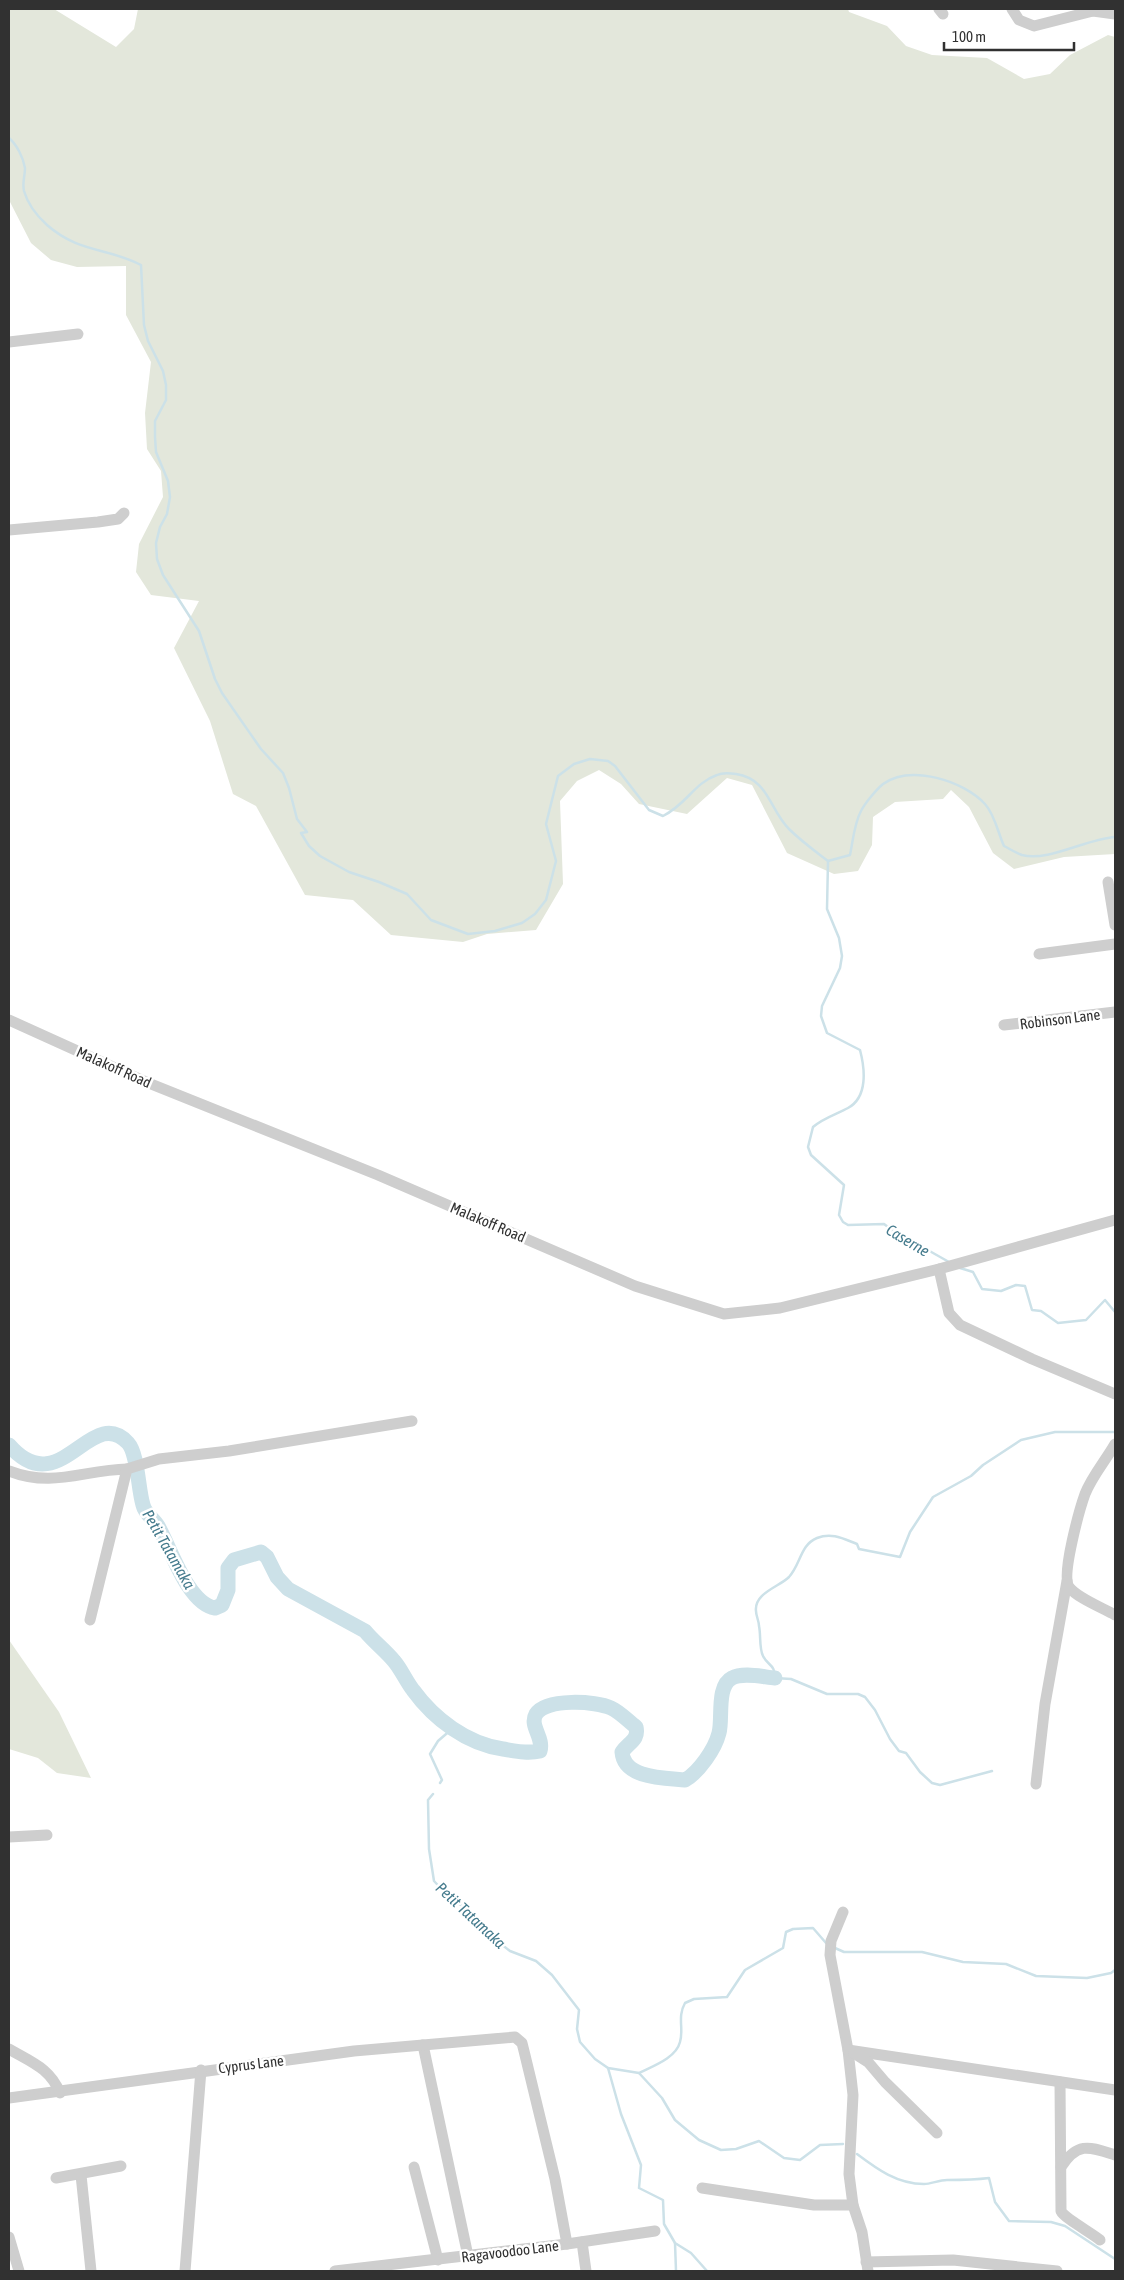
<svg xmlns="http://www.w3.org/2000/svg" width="1124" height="2280" font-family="'Asap Condensed',sans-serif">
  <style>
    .green { fill: #e3e7db }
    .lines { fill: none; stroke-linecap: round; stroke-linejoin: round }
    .stream { stroke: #cce1e8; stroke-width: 2.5 }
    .river { stroke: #cce1e8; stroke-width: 15 }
    .minor { stroke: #cecece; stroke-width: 11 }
    .labels { text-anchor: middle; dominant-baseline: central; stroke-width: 5; stroke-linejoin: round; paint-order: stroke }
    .street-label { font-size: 15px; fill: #313131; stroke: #fff }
    .water-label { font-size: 16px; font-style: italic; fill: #457b8d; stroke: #fff }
  </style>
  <rect width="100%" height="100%" fill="#fff"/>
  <g class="green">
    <polygon points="9,9 54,9 116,47 134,29 138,9 848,9 849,12 887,26 906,46 932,55 987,58 1024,79 1050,74 1070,55 1108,35 1115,37 1115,854 1064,857 1014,869 993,853 969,807 951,790 943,799 895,802 873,817 872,845 858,871 834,874 787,853 752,785 727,778 687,814 639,804 621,784 599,770 577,781 560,801 563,884 536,930 487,934 463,942 391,935 353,900 305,895 256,806 233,794 210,721 174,648 199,601 151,595 136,572 139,544 163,497 161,471 147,449 145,413 151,362 126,315 126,266 77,267 51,260 31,243 9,200"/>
    <polygon points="9,1640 59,1712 91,1778 57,1773 38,1758 9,1749"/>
  </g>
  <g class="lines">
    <g class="stream">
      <path d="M9 138C17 145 23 157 25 168 25 176 22 183 24 191 28 205 36 215 47 225 79 253 106 247 141 265L144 325 148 341 163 371 166 385V400L155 421V437L156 452 168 481 170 497 167 514 160 527 156 543 157 559 163 575 199 631 215 679 222 693 261 749 283 773 289 788 297 819 307 832 301 833 309 846 320 856 349 872 379 882 407 894 431 920 468 934 495 931 522 923 535 914 546 900 556 861 546 824 558 776 574 764 590 759 608 761 615 766 649 810 663 816C687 804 694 783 717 775 723 772 730 773 736 774 769 779 769 809 789 829 801 841 815 851 828 861L850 855C853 841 854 824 861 811 865 803 876 790 883 784 911 764 964 781 985 804 995 815 998 833 1004 846 1010 849 1016 853 1022 855 1048 862 1086 839 1115 837"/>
      <path d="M828 861 827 909 839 938 842 956 840 968 822 1006 821 1016 827 1033 860 1050C865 1069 868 1097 848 1108 837 1114 823 1118 813 1127L808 1147 811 1155 844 1185 839 1215 843 1222 848 1225 884 1224 916 1248 926 1249 949 1262"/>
      <polyline points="960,1268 973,1272 982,1289 1001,1291 1016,1285 1025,1286 1032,1310 1041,1311 1058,1323 1086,1320 1105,1300 1115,1312"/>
      <path d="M992 1771 940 1785 932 1783 920 1772 906 1753 899 1751 890 1739 875 1710 865 1697 858 1694H827L791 1679 775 1678C775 1664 768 1666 763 1656 759 1648 761 1635 759 1626 759 1621 756 1616 756 1611 754 1593 779 1587 789 1577 801 1564 800 1545 817 1538 832 1532 844 1539 857 1544L859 1549 900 1557 910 1532 933 1497 971 1476 983 1465 1021 1440 1055 1432H1115"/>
      <polyline points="440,1783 442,1780 430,1754 438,1741 453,1728"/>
      <polyline points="433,1794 428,1800 429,1849 434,1881 448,1896 473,1914 496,1940 510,1951 536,1961 552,1975 579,2010 577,2029 580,2042 595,2059 608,2068 639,2073 662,2098 675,2120 699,2140 721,2150 736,2149 759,2141 784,2158 800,2160 820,2145 843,2144"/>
      <polyline points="835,1948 844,1952 922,1952 963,1962 1006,1964 1036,1976 1087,1978 1111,1973 1115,1970"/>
      <polyline points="608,2068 621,2114 641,2165 639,2188 663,2200 664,2224 675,2243 691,2253 707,2271"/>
      <path d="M639 2073C653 2066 676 2058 680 2042 684 2029 677 2017 685 2003L694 1999 727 1997 745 1970 783 1948 786 1932 793 1929 813 1928 826 1943"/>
      <path d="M857 2154C877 2169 897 2184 924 2184 931 2184 939 2180 947 2180 962 2180 974 2180 989 2178L995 2202 1009 2221 1051 2222 1065 2226 1115 2259"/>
      <polyline points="675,2243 676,2271"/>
    </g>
    <path class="river" d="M9 1445C60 1504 91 1403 128 1443 138 1454 138 1489 143 1505 145 1514 154 1519 158 1526 171 1549 188 1604 215 1608L222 1605 228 1590V1568L234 1560 261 1552 267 1557 277 1577 288 1589 365 1631C374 1642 385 1650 394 1661 401 1669 406 1681 413 1690 434 1719 467 1744 503 1749 515 1751 528 1754 540 1751 544 1737 529 1726 536 1714 546 1698 596 1701 611 1708 620 1712 628 1721 636 1727 639 1740 629 1742 622 1752 624 1779 665 1778 685 1780 699 1772 715 1749 719 1733 723 1719 716 1686 732 1678 743 1672 763 1677 775 1678"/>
    <g class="minor">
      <polyline points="939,9 943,14"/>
      <polyline points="1012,9 1019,20 1034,26 1093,11 1094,9"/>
      <polyline points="1093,11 1115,14"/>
      <polyline points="9,342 78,334"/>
      <polyline points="9,530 98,522 118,519 124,513"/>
      <polyline points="1108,882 1115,925"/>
      <polyline points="1039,954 1115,944"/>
      <polyline points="9,1020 146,1082 378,1175 635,1286 724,1314 780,1308 939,1269 1115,1220"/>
      <polyline points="1004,1025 1115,1012"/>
      <polyline points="939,1269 949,1313 960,1325 1032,1359 1115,1394"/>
      <path d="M1115 1444C1106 1460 1092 1476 1085 1494 1080 1508 1061 1575 1069 1587 1077 1598 1103 1608 1115 1615"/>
      <path d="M9 1471C53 1488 83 1470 127 1469"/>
      <polyline points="90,1620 127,1469 159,1459 229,1451 412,1421"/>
      <polyline points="1036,1784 1045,1704 1067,1581"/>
      <polyline points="9,1837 47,1835"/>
      <polyline points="843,1912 831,1941 830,1955 848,2050 853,2095 849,2174 853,2205 862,2232 868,2271"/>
      <polyline points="423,2045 468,2256"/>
      <path d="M9 2049C31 2062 50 2068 60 2093"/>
      <polyline points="848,2050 1115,2090"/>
      <polyline points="854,2053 868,2062 885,2082 937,2133"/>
      <path d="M1060 2082 1061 2211C1064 2218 1092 2233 1100 2240"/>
      <polyline points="9,2098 354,2051 515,2037 522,2043 524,2051 555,2179 567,2244"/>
      <polyline points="414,2167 438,2260"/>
      <path d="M1061 2167C1078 2141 1090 2147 1115 2155"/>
      <polyline points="81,2175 91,2271"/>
      <polyline points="56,2178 121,2166"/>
      <polyline points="702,2188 814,2205 853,2205"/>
      <polyline points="9,2237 19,2271"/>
      <polyline points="582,2242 586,2271"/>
      <polyline points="866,2262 953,2260 1057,2271"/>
      <polyline points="185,2271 201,2070"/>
      <polyline points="335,2271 567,2244 655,2231"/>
    </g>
  </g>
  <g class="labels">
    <g class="street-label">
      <text transform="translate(1060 1019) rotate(-7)">Robinson Lane</text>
      <text transform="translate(114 1067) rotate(24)">Malakoff Road</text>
      <text transform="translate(488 1222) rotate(23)">Malakoff Road</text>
      <text transform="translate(251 2064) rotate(-7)">Cyprus Lane</text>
      <text transform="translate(510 2251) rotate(-7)">Ragavoodoo Lane</text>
    </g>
    <g class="water-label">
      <text transform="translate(908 1240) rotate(31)">Caserne</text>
      <text transform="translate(169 1549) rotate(60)">Petit Tatamaka</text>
      <text transform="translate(471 1915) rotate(43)">Petit Tatamaka</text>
    </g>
  </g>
  <rect width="1124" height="2280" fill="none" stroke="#313131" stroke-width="20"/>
  <path d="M944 42v8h130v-8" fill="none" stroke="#313131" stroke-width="2.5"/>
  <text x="952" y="42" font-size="15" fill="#313131" stroke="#ffffff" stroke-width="4" paint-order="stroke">100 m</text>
</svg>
